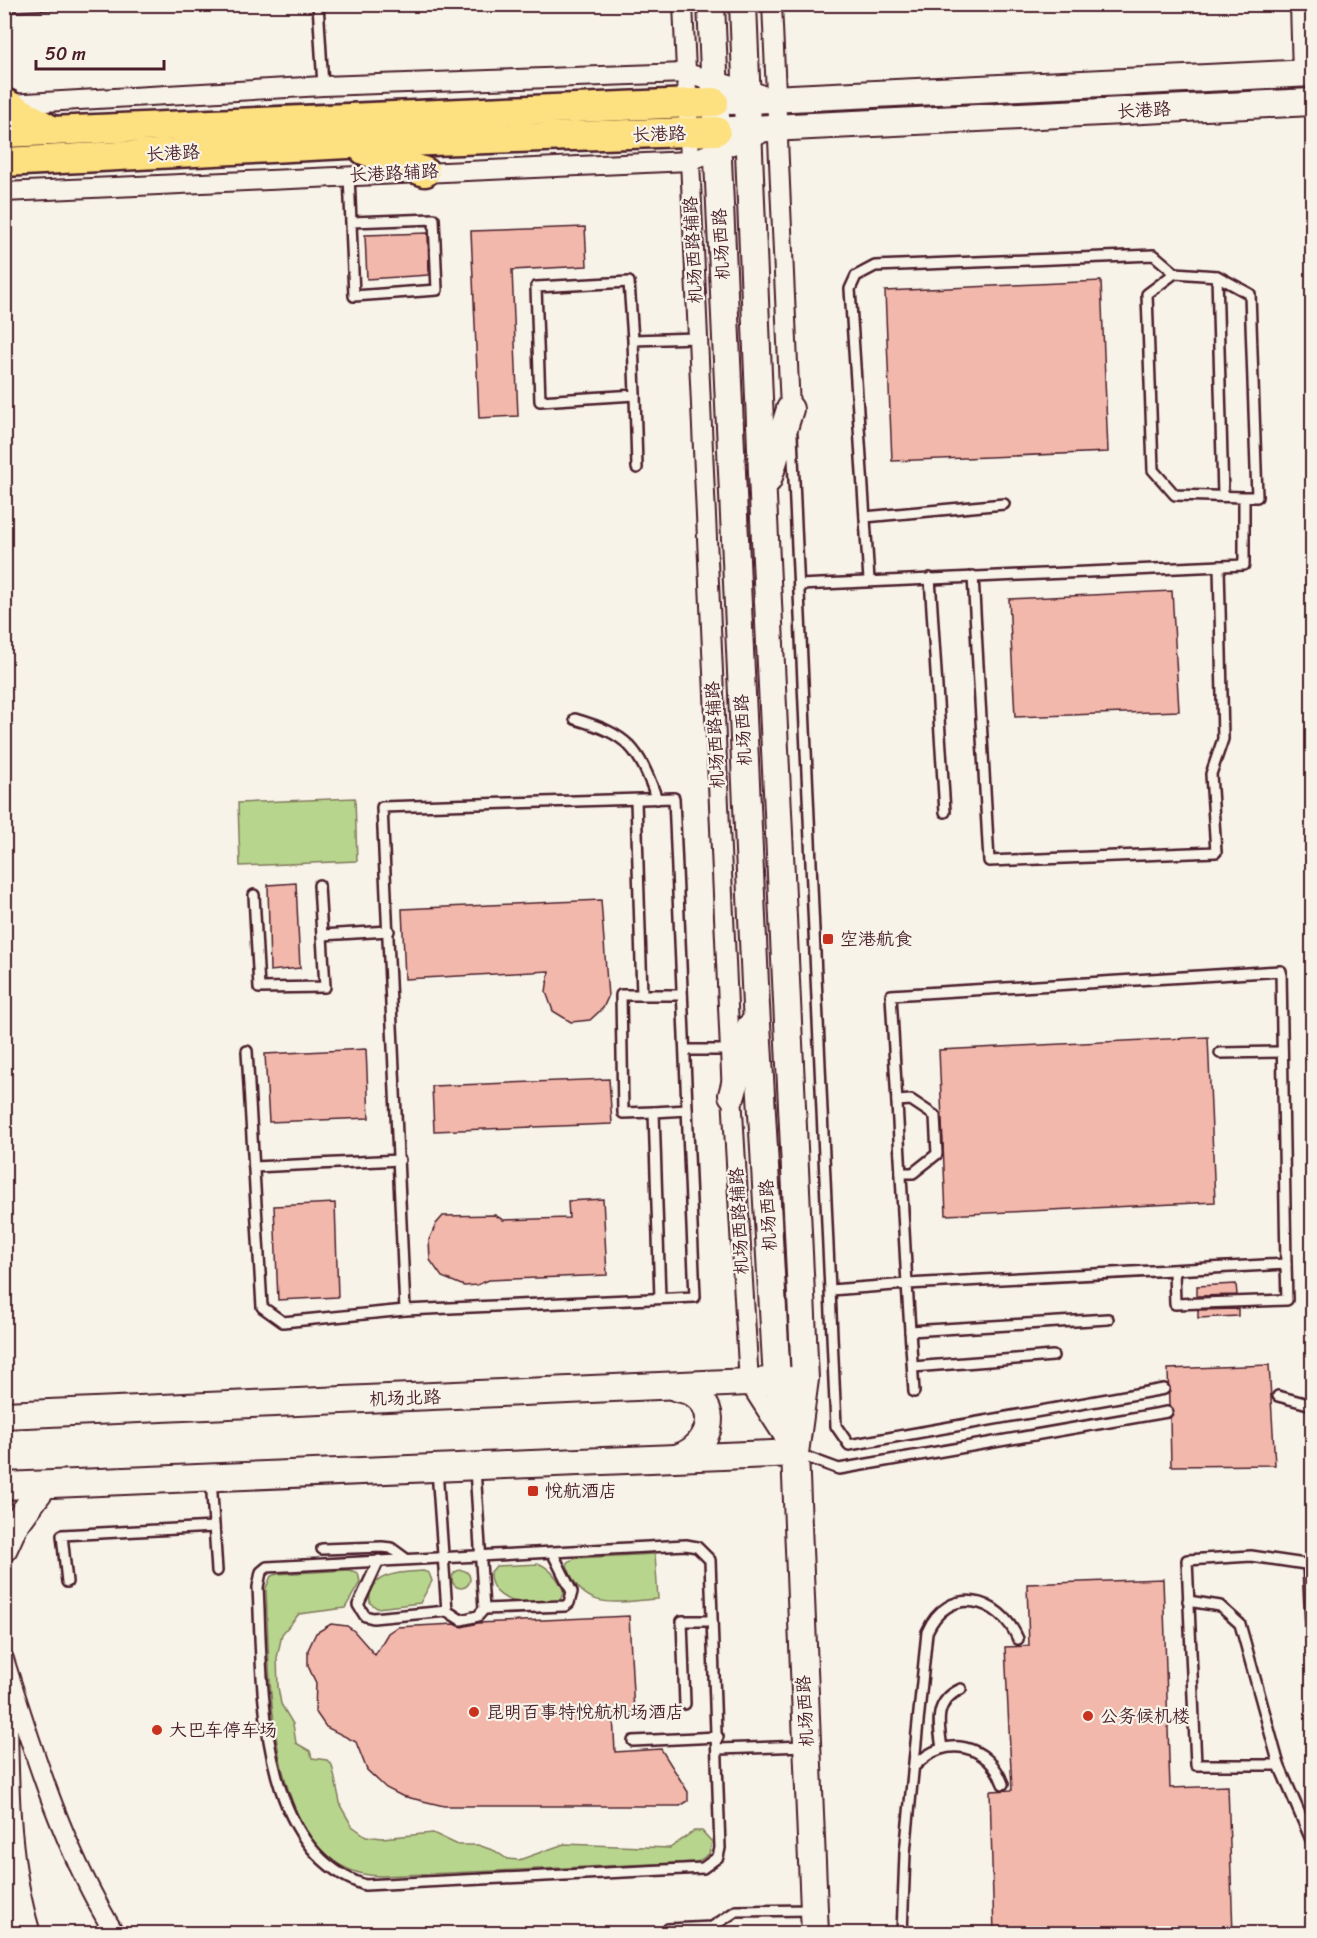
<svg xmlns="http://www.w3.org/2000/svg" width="1317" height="1938" font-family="Sriracha,'LXGW WenKai TC',sans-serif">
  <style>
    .green { fill: #b8d58e; stroke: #817a5c; stroke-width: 1.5 }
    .building { fill: #f2b8ab; stroke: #4a1f2b; stroke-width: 1.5 }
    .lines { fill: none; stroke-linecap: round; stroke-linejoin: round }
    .lane-casing { stroke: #4a1f2b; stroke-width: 14 }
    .street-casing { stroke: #4a1f2b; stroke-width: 22 }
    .secondary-casing { stroke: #4a1f2b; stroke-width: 30 }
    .primary-casing { stroke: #4a1f2b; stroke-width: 33 }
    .lane { stroke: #f7f3e8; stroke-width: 9 }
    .street { stroke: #f7f3e8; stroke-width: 18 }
    .secondary { stroke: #f7f3e8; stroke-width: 26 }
    .primary { stroke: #fde080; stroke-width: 28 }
    .poi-dot { fill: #c8321e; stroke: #f7f3e8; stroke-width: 2 }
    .labels { text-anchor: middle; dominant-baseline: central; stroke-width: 4.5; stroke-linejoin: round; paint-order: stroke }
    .street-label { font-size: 18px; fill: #4a1f2b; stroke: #f7f3e8 }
    .poi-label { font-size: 18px; fill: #4a1f2b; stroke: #f7f3e8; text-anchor: start }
  </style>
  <rect width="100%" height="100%" fill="#f7f3e8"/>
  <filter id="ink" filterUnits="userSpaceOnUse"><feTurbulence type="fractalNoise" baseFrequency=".0167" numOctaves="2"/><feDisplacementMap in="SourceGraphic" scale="12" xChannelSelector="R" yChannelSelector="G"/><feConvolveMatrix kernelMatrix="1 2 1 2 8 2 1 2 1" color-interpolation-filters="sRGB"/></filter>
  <g filter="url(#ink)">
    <g class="green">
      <polygon points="355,798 357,861 240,866 238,803"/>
      <path d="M655 1554 658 1599C618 1601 582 1614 567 1565L569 1561 577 1558Z"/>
      <path d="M540 1564C551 1569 561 1582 564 1593L560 1600C538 1610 489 1605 490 1573L496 1566Z"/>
      <circle cx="461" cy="1579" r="9"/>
      <path d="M349 1570 358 1573 360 1582 345 1608 299 1614 282 1634 277 1658 278 1687 281 1704 293 1724 296 1743 310 1751 312 1758 327 1760 332 1765 341 1807 352 1826 366 1836 382 1838 433 1833 458 1845H478L495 1851 507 1859 519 1860 564 1844 670 1848 694 1831H702L712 1842 709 1854 697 1862 381 1876C263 1874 270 1669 266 1588L271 1576 277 1574Z"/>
      <path d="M423 1571 429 1573 432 1581 420 1603 377 1608 370 1603C366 1572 403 1572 423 1571Z"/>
    </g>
    <g class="building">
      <polygon points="585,227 587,266 512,270 518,416 479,418 471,231"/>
      <polygon points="428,233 429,275 367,279 365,235"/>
      <polygon points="1101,281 1108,452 892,461 885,291"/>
      <polygon points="1172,591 1179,711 1015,717 1009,599"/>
      <polygon points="296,883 300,968 270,971 268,885"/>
      <polygon points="601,900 608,997 603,1008 590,1020 571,1022 553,1011 546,992 549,971 405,979 402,909"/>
      <polygon points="1208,1037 1215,1202 946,1215 939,1050"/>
      <polygon points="366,1049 369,1118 269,1122 265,1054"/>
      <polygon points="609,1079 612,1124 434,1131 432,1086"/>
      <polygon points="603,1199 607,1275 489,1280 477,1285 464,1286 442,1277 430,1260 429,1240 436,1224 443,1216 495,1215 503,1220 569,1218 568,1201"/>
      <polygon points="335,1203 338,1297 278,1300 274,1206"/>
      <polygon points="1236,1284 1237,1295 1197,1296 1197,1286"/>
      <polygon points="1238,1309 1238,1316 1198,1318 1198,1310"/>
      <polygon points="1269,1365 1275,1465 1171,1466 1170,1418 1174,1411 1169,1406 1168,1369"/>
      <polygon points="1163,1579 1170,1788 1228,1786 1233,1934 994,1934 990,1791 1012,1790 1005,1647 1029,1646 1027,1584"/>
      <polygon points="629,1616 634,1713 613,1715 615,1752 661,1749 688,1792 688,1801 680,1806 444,1806 402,1796 386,1788 367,1770 356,1742 326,1727 315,1711 316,1683 308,1666 308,1650 316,1633 331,1624 347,1626 354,1631 375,1655 388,1633 397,1627 455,1624 462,1627 478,1623"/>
    </g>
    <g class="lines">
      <defs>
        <g id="lane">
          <polyline points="318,4 323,86"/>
          <polyline points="4,6 52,4"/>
          <polyline points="349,175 354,296 437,290 434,219 351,222"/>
          <polyline points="1217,276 1223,496"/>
          <polyline points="633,340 635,395 540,401 536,287 629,282 633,340 697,338"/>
          <polyline points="635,395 637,468"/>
          <polyline points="792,435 836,1426 849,1445 1164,1389"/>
          <polyline points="865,517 1004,504"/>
          <polyline points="973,576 989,861 1216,852 1211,774 1223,739 1219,566"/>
          <polyline points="930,578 945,812"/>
          <polyline points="869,580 850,289 856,276 875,266 1154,255 1175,273"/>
          <polyline points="799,585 1244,565 1244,497 1175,495 1153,470 1147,294 1175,273 1217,276 1250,294 1257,497 1244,497"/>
          <path d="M575 719C629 735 638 747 657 799"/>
          <polygon points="674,798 695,1297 405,1310 382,807"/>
          <polyline points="636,800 642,995 682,995"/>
          <polyline points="254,895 259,988 325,987 319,885"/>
          <polyline points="322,935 389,931"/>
          <polyline points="642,995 621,995 623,1113 654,1112"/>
          <polyline points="686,1050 730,1050"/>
          <polyline points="247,1051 262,1307 283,1322 405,1310"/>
          <polyline points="1220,1053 1282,1052"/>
          <polyline points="897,1101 911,1100 935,1116 937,1154 913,1173 901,1173"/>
          <polyline points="254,1167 400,1160"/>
          <polyline points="1174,1270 1175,1304 1287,1300 1286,1264"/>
          <polyline points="831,1290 907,1284 891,995 1281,971 1286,1264 907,1284 914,1392"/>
          <polyline points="660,1298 654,1112 687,1110"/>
          <polyline points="910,1331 1108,1319"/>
          <polyline points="913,1367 1053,1356"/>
          <polyline points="1278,1396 1312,1405"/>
          <polyline points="798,1454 839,1469 1167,1412"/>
          <polyline points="437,1470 447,1611 461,1620 478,1616 484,1609 475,1469"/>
          <polyline points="211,1478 217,1571"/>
          <path d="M686 1545 697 1547 710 1560 720 1848 718 1857 703 1868 365 1885C255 1849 263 1679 258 1587L261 1572 267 1567Z"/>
          <polyline points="322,1549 382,1547 391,1548 406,1559"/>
          <polyline points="379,1560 358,1605 365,1616 373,1618 447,1611"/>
          <polyline points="1308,1565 1312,1643"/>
          <polyline points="67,1582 62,1535 214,1527"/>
          <polyline points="1188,1601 1220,1606 1240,1624 1279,1765 1312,1842"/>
          <polyline points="484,1609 565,1606 569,1603 572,1592 552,1552"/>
          <polyline points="685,1704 682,1621 712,1621"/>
          <polyline points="633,1741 718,1737"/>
          <path d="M942 1748C938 1723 934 1701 961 1689"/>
          <polyline points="718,1749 805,1746"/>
          <path d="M916 1765C945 1734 989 1744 1003 1784"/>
          <polyline points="1279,1765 1196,1765 1187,1560 1251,1556 1312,1565"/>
          <polyline points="668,1934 668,1929 712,1927 736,1911 812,1910"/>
          <path d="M902 1934 905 1853 927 1632C948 1584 1000 1597 1018 1639"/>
        </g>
        <g id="street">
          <polyline points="683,4 732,1095 749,1383 787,1442"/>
          <polyline points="772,4 790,409"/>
          <polyline points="1300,4 1302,74"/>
          <polyline points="9,104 323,86 686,73 758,93"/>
          <polyline points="4,192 689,161 759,135"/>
          <path d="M4 1659C34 1754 63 1849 115 1934"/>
        </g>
        <g id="secondary">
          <polyline points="711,4 756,1006 777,1381 792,1441"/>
          <polyline points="743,4 763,497 805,1379 795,1453 815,1934"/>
          <polyline points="731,101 1312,73"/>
          <polyline points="731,130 1312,102"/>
          <polyline points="768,480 790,409"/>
          <polyline points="732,1095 750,1027"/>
          <path d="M675 1387C680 1389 688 1390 693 1393 722 1412 708 1447 679 1457"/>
          <polyline points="4,1415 792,1380"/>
          <polyline points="4,1486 795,1453"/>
          <polyline points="4,1548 14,1526 44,1485"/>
          <path d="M4 1716C5 1788 5 1863 27 1934"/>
        </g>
        <g id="primary">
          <polyline points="7,104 53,131"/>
          <polyline points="4,133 714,102"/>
          <polyline points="364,150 425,172"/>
          <polyline points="4,162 348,144 716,131"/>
        </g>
      </defs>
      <use href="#lane" class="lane-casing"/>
      <use href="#street" class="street-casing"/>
      <use href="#secondary" class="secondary-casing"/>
      <use href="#primary" class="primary-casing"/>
      <use href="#lane" class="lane"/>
      <use href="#street" class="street"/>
      <use href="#secondary" class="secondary"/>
      <use href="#primary" class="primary"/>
    </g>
  </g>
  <g class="poi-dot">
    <rect x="822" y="933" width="12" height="12" rx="3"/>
    <rect x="527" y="1485" width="12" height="12" rx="3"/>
    <circle cx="474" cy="1712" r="6"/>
    <circle cx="1088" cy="1716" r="6"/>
    <circle cx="157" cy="1730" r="6"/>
  </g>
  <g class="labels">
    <g class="street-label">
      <text transform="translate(1144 110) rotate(-3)">长港路</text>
      <text transform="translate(659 134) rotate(-2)">长港路</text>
      <text transform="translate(173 153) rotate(-3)">长港路</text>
      <text transform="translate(394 173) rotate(-3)">长港路辅路</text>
      <text transform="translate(721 244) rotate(-93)">机场西路</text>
      <text transform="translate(693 250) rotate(-93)">机场西路辅路</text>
      <text transform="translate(743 730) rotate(-93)">机场西路</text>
      <text transform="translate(715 735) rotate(-93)">机场西路辅路</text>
      <text transform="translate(768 1215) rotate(-93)">机场西路</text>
      <text transform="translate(739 1221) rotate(-93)">机场西路辅路</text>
      <text transform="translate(405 1398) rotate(-2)">机场北路</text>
      <text transform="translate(805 1711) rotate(-93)">机场西路</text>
    </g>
    <g class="poi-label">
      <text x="840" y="939">空港航食</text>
      <text x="545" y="1491">悦航酒店</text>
      <text x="486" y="1712">昆明百事特悦航机场酒店</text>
      <text x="1100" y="1716">公务候机楼</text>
      <text x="169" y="1730">大巴车停车场</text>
    </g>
  </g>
  <rect width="1317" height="1938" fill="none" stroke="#f7f3e8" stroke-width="24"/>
  <rect x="12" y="12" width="1293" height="1914" fill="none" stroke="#4a1f2b" stroke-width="2" filter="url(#ink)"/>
  <path d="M36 60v9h128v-9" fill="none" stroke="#4a1f2b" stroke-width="3"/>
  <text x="45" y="60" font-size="18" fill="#4a1f2b" stroke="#f7f3e8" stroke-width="4.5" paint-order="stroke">50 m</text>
</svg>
